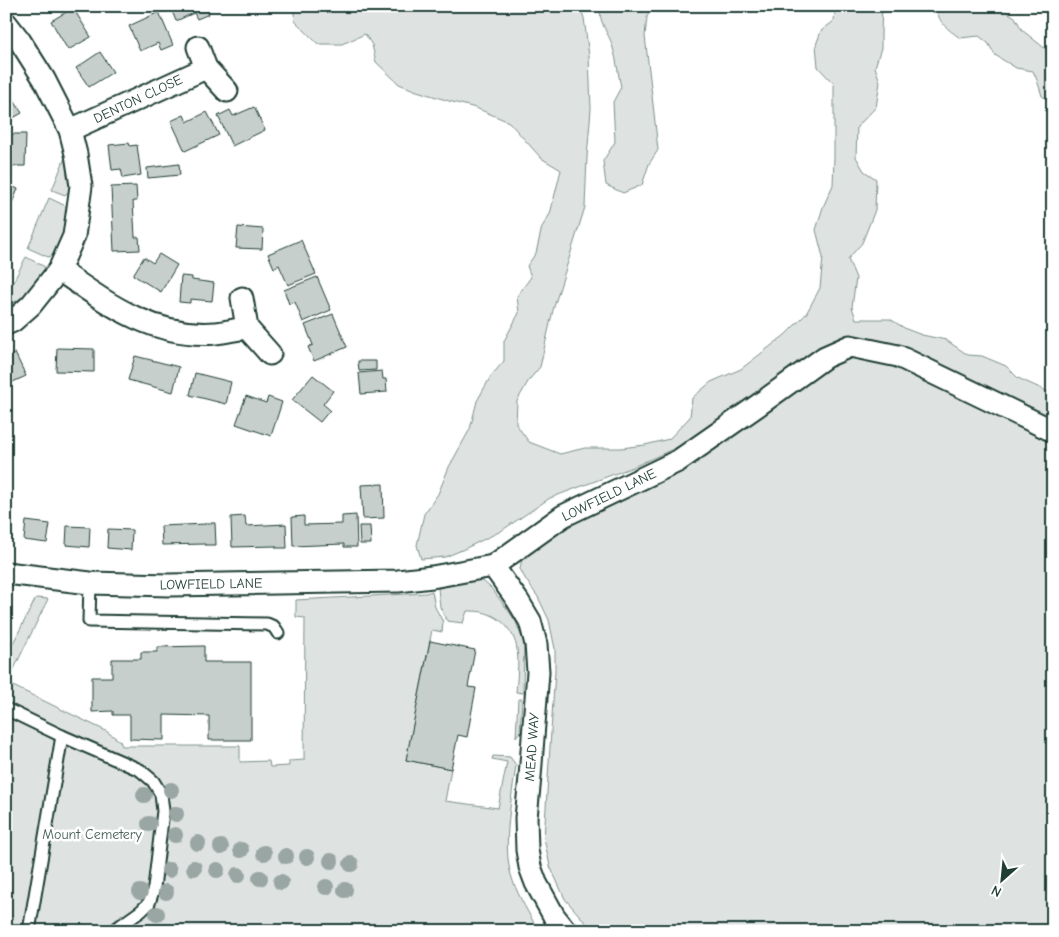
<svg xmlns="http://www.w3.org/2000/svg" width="1059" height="937" font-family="'Comic Neue',sans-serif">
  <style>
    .green { fill: #dee3e2; stroke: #7e908b }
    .building { fill: #c7cfcc; stroke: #1f3d34 }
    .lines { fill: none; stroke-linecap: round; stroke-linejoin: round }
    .service-casing { stroke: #1f3d34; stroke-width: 15 }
    .minor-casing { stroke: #1f3d34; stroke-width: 25 }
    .service { stroke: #fff; stroke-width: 11 }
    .minor { stroke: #fff; stroke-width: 21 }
    .tree { fill: #99a6a3 }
    .labels { text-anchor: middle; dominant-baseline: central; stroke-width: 5; stroke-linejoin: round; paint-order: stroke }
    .street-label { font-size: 14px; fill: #1f3d34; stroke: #fff }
    .park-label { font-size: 14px; fill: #455e57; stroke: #fff }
  </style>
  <rect width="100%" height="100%" fill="#fff"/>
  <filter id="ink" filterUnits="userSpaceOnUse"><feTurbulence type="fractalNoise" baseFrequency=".02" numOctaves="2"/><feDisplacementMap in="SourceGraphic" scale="10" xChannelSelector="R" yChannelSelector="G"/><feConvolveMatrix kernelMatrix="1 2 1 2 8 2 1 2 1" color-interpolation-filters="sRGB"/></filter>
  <g filter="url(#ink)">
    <g class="green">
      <polygon points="293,6 580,6 584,18 589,56 591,109 587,157 585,207 553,310 540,367 529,380 517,401 516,424 529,442 560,454 585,448 621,448 645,445 669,439 690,417 692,398 711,382 741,369 785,335 806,314 820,288 823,257 816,230 823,207 833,185 834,157 834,84 818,67 816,45 821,31 834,21 835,9 832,6 881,6 882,8 881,32 881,48 875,67 880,82 876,107 857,127 856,157 864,171 876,179 875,210 862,243 848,259 856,278 852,307 856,319 890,319 906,329 922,335 946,340 968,355 982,356 1006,366 1018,378 1053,394 1053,423 1002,396 992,389 975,385 961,374 924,360 908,346 884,343 865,339 691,441 633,467 550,498 501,531 462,550 445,557 421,559 417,545 424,514 438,494 449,467 470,429 477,401 491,376 504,361 504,341 519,313 517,296 531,277 527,266 536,253 542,227 550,214 561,170 541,158 509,122 476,108 449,101 417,91 399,84 376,62 372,45 365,34 342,44 318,44 295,21"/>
      <path d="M601 6H652L647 17 645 36 654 113 658 150 649 164 642 185 623 193 606 185 603 161 615 142 613 102 621 87C618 74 617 61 613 48 610 34 597 22 601 6Z"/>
      <path d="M938 6H989L1004 10 1015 17 1022 30 1053 55V103L1042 96 1037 80 1033 71 1016 68 995 55 988 43 979 36 960 38C949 30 935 21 938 6Z"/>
      <polygon points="66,155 69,156 69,191 65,195 52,190"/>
      <polygon points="49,198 68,207 69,215 61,241 54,255 48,257 28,248"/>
      <polygon points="26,257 45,267 46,272 27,294 6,308 6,296"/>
      <polygon points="868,357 906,368 1007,418 1053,442 1053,931 593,931 565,899 550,866 544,838 555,671 555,649 549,620 538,597 526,580 520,569 522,558 564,527 686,465 842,358"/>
      <path d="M477 580 484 582 491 588 508 610 516 622 524 643 523 693 516 692C517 680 519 662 517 649 514 631 501 616 482 612 477 611 472 611 467 611L463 623 447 621 440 607 438 588Z"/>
      <path d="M432 591 435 607 443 622 442 632 432 630 406 760 451 769 445 801 498 808 507 762 492 759 493 756 510 757 516 765C512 798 502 843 511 875 516 892 526 908 534 923L524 929 511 927 502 931H133L122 914 109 926 99 931H6V657L36 598 48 599 10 677 9 681 11 685 106 731 120 741 122 746H240V762L269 761 270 767 289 766V761L304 760 305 618 296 617V600L426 593Z"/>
      <polygon points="518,699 522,699 520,731 516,737"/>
    </g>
    <g class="building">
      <polygon points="170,6 206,6 209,14 197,19 194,13 176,21"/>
      <polygon points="73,8 91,37 68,50 51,21"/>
      <polygon points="159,12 173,45 161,50 158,43 140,51 129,26"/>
      <polygon points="100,52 113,72 89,87 76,68"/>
      <polygon points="6,88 22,113 6,122"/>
      <polygon points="254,107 265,130 232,146 218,116 230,110 233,116"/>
      <polygon points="207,112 219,135 185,151 171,121 184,115 187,122"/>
      <polygon points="7,134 26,134 25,166 6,166"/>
      <polygon points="129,143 130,146 137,145 141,175 123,178 121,169 112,170 109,145"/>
      <polygon points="179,164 180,175 148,178 147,168"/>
      <polygon points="6,184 18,189 9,210 6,209"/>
      <polygon points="136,186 137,201 133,201 135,237 139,237 140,250 114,251 111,187"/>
      <polygon points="238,227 263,229 262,249 236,248"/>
      <polygon points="301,240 316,274 288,285 279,265 274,268 268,254"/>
      <polygon points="159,254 177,265 161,292 133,275 144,257 153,263"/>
      <polygon points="181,276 192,277 192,280 214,283 212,301 190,299 190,303 179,302"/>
      <polygon points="317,277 331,310 303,322 295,302 289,304 284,290"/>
      <polygon points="333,314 347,347 314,361 308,347 313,345 305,325"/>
      <polygon points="57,348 94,349 94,372 56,371"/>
      <polygon points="15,353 26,376 6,385 6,358"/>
      <polygon points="135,356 179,367 173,392 128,380"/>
      <polygon points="358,361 376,361 376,370 359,371"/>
      <polygon points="382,371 383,379 386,379 387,392 361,394 359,373"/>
      <polygon points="195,373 231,382 226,404 190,395"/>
      <polygon points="313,375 333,391 323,404 330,410 320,422 292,400"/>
      <polygon points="246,396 266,403 268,397 282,402 271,436 236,424"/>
      <polygon points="383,484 384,518 363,519 361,485"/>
      <polygon points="356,515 357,547 344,547 344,544 293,546 292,517 304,516 304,525 342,524 342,516"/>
      <polygon points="245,516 246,526 286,524 287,548 276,548 276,546 232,547 231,517"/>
      <polygon points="26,521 50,524 47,543 24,540"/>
      <polygon points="206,523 215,523 216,545 205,545 205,544 162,545 161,526 206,524"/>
      <polygon points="67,526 90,527 89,547 66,545"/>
      <polygon points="359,526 370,526 371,544 360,544"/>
      <polygon points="108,529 132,530 131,550 107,548"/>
      <polygon points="430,641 475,650 468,687 476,688 467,737 458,735 451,769 406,760"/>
      <polygon points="204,646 204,662 251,662 251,740 209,740 209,716 164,715 164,740 130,739 130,715 113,715 113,711 92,712 92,677 112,677 112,659 141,659 141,652 157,652 157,647"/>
    </g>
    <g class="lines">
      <defs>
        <g id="service">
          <polyline points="90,583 89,621 267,624 274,627 278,633"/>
          <polyline points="6,709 62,736 140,770 153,781 161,794 163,811 154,888 149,903 141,911 113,931"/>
          <polyline points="29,931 62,736"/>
        </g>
        <g id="minor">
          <polyline points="6,23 20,41 44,79 70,130 76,154 81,186 74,236 59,270 31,305 13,321 6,324"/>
          <polyline points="198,47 206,68 227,91"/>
          <polyline points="70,130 206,68"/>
          <path d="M59 270C108 304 153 338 216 333 226 332 237 329 247 328"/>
          <polyline points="242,298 247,328 270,354"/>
          <polyline points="493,566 518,601 530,621 536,644 538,672 530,777 526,818 527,850 530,867 536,883 554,916 566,931"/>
          <polyline points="6,573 90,583 169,585 398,581 432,577 493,566 563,516 678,461 757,406 825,357 850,346 898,356 1053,431"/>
        </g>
      </defs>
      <use href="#service" class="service-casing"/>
      <use href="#minor" class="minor-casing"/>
      <use href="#service" class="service"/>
      <use href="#minor" class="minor"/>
    </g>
    <g class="tree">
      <circle cx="171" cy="790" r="8"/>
      <circle cx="144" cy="795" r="8"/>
      <circle cx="176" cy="814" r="8"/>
      <circle cx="149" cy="824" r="8"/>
      <circle cx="175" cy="835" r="8"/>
      <circle cx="198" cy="843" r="8"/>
      <circle cx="221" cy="847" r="8"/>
      <circle cx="241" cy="850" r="8"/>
      <circle cx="264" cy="853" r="8"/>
      <circle cx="286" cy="856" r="8"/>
      <circle cx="307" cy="857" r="8"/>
      <circle cx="331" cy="861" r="8"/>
      <circle cx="351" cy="864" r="8"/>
      <circle cx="194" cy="868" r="8"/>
      <circle cx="169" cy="870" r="8"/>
      <circle cx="217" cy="870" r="8"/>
      <circle cx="238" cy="875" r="8"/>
      <circle cx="260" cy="878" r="8"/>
      <circle cx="281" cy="882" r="8"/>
      <circle cx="326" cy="887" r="8"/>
      <circle cx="345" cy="890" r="8"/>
      <circle cx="140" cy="892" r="8"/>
      <circle cx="166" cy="892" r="8"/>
      <circle cx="157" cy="914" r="8"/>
    </g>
  </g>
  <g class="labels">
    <g class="street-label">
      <text transform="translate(138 99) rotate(-25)">DENTON CLOSE</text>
      <text transform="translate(609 495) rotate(-26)">LOWFIELD LANE</text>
      <text transform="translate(211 584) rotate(-1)">LOWFIELD LANE</text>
      <text transform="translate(532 747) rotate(-86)">MEAD WAY</text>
    </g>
    <g class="park-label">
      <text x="92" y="834">Mount Cemetery</text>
    </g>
  </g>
  <rect width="1059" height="937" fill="none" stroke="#fff" stroke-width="25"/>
  <rect x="12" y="12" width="1034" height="912" fill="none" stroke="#1f3d34" stroke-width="2" filter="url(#ink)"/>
  <g transform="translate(1002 880) rotate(207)" stroke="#ffffff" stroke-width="4" paint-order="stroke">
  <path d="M0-4L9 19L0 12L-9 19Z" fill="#1f3d34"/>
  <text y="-8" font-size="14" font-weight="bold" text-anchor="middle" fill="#1f3d34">N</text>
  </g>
</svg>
